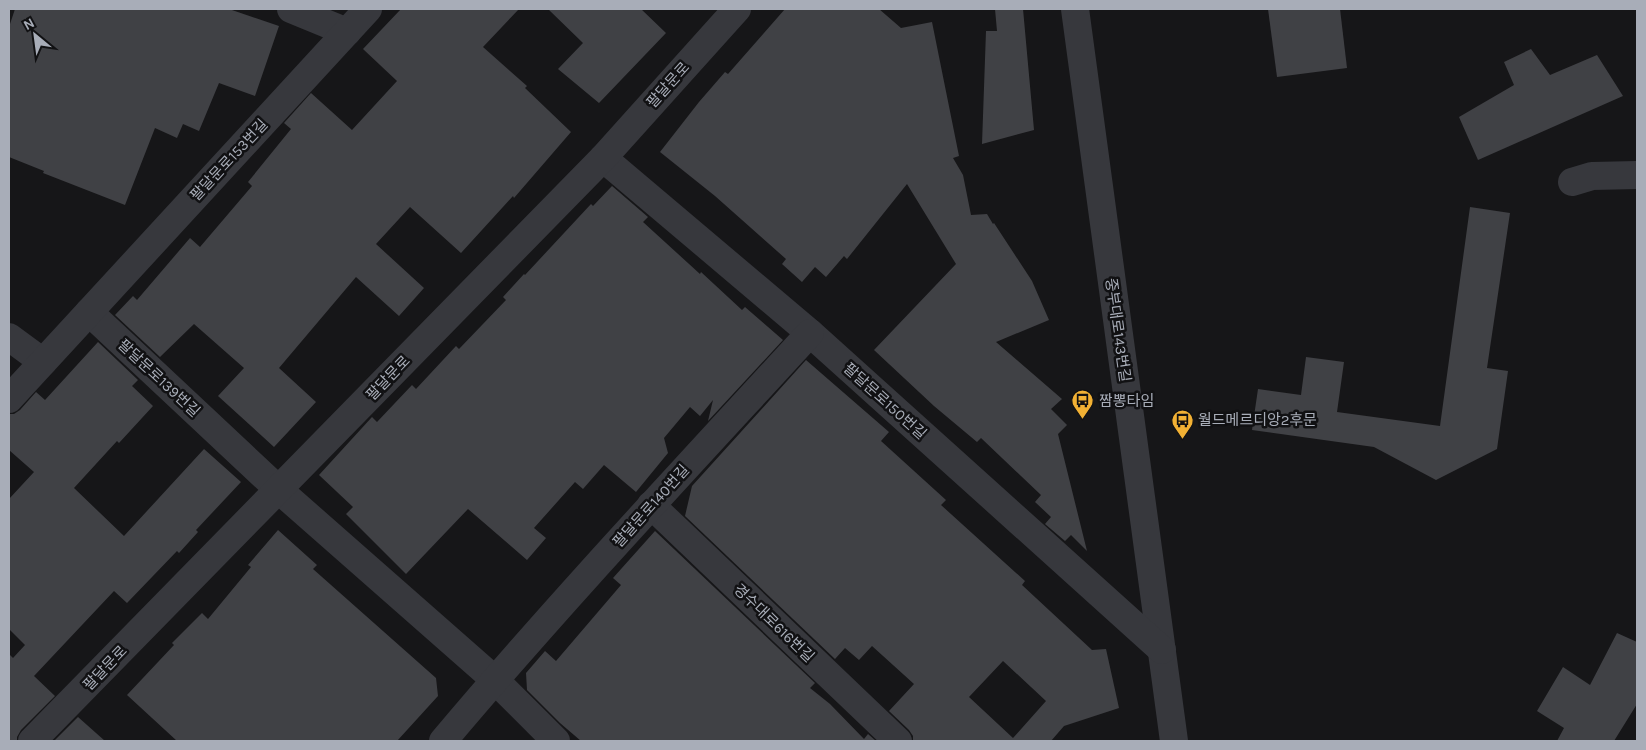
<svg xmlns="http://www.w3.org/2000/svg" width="1646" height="750" font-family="Karla,'Noto Sans KR',sans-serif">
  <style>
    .building { fill: #404145; fill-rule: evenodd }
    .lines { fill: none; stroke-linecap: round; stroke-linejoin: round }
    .minor { stroke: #37383d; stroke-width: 28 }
    .labels { text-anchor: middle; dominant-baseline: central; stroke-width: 5; stroke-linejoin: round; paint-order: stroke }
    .street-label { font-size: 15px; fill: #a8adb8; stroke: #111113 }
    .poi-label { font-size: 15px; fill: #a8adb8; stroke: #111113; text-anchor: start }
  </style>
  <rect width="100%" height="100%" fill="#161618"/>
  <g class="building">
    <polygon points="15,9 229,9 279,26 255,96 219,83 199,131 183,124 177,138 155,128 125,205 43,173 44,171 9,157 9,27"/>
    <polygon points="401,9 519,9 483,47 527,86 525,88 571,132 514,198 513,196 461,253 410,207 376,244 424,288 399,316 356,277 279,368 316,402 274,447 218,396 244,368 194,324 160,357 115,315 133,296 137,300 190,238 200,247 252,186 248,182 291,129 284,123 311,93 352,130 397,81 363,49"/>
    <polygon points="548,9 641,9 666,33 599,103 558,69 583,43"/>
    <polygon points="785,9 879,9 901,28 932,22 959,156 953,158 963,175 971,215 987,214 993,224 994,223 1032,281 1049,320 996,342 1062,399 1051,409 1067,425 1058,434 1087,551 1071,535 1065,541 1045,524 1051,517 1035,502 1041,495 981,438 977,442 934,406 874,350 956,264 907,184 847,259 844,256 826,277 815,267 802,282 782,264 786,259 715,196 660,152 699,102 725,72 728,74"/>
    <polygon points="995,9 1023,9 1034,130 982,144 986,31 997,31"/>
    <polygon points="1268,9 1340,9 1347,68 1277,77"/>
    <polygon points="1531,49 1550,75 1597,55 1623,96 1478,160 1459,117 1514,85 1504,62"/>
    <polygon points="612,186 648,217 643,222 700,274 701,272 742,310 745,307 783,340 708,421 713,400 700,416 690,407 664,438 668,453 636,492 604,465 583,489 575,482 534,528 546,538 527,560 468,509 406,574 346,514 353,507 319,475 372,417 377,422 412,385 416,389 456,346 459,349 506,300 503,297 524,274 525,275 591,204 593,206"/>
    <polygon points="1470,207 1510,213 1487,368 1508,371 1497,449 1436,480 1374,447 1252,430 1258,389 1301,395 1306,357 1344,362 1337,412 1440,426"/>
    <polygon points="98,342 138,380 132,386 153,406 119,443 117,441 74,488 124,536 204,449 241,482 196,530 198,532 179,553 177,551 127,603 114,591 34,676 55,696 21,730 17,737 17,741 9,741 9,654 13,658 25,645 9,629 9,499 34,472 9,450 9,414 14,414 20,410 36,392 45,400"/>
    <path d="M806 360 889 432 881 441 946 500 941 505 1025 581 1022 585 1092 650 1106 649 1119 708 1064 726 1051 741H913V736L909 730 889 711 914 684 872 646 859 660 845 648 835 659 685 516 692 486ZM1003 661 1046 701 1013 738 969 697Z"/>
    <polygon points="278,530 317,565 313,569 436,678 438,696 397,741 177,741 127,695 174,645 172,643 202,613 208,619 251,567 248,565"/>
    <polygon points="655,531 815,683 810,688 830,704 864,739 868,734 876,741 581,741 560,723 527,690 526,673 545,651 556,661 621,585 613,578"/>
    <polygon points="1617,633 1637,642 1637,704 1614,741 1557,741 1564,728 1537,711 1563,667 1590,685"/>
    <polygon points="78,717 105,741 54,741"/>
  </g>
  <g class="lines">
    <g class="minor">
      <polyline points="291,9 347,32"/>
      <polyline points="1075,9 1174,741"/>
      <polyline points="603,158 810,333 1162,650"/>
      <polyline points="1572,182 1592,176 1637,175"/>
      <polyline points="89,312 279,490 495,680 556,741"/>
      <polyline points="9,337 43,362"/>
      <polyline points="9,399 368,9"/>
      <polyline points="651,505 898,741"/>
      <polyline points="32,741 603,158 737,9"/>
      <path d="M443 741C561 601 686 468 810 333"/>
    </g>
  </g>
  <defs>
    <symbol id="bus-pin" viewBox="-11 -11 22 30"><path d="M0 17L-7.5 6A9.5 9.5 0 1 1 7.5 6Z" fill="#f2b134" stroke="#111113"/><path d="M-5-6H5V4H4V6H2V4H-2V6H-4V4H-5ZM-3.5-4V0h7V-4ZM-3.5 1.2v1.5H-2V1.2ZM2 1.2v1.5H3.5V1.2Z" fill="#111"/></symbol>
  </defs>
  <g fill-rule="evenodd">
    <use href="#bus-pin" x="1070" y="388" width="25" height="34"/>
    <use href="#bus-pin" x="1170" y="408" width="25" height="34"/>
  </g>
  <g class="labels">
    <g class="street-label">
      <text transform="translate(668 85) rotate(-48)">팔달문로</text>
      <text transform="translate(229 160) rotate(-47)">팔달문로153번길</text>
      <text transform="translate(1118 330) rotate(82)">중부대로143번길</text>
      <text transform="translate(159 378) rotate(43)">팔달문로139번길</text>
      <text transform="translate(388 378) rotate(-46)">팔달문로</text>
      <text transform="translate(885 401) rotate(42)">팔달문로150번길</text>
      <text transform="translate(651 506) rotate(-48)">팔달문로140번길</text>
      <text transform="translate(774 623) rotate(44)">경수대로616번길</text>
      <text transform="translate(105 668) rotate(-46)">팔달문로</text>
    </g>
    <g class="poi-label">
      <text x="1099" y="401">짬뽕타임</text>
      <text x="1198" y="420">월드메르디앙2후문</text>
    </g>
  </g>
  <rect width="1646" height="750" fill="none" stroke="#a8adb8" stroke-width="20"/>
  <g transform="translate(35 35) rotate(331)" stroke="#111113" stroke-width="4" paint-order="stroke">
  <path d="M0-4L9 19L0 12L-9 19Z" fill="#a8adb8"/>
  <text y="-8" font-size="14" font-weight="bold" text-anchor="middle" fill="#a8adb8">N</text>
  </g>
</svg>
